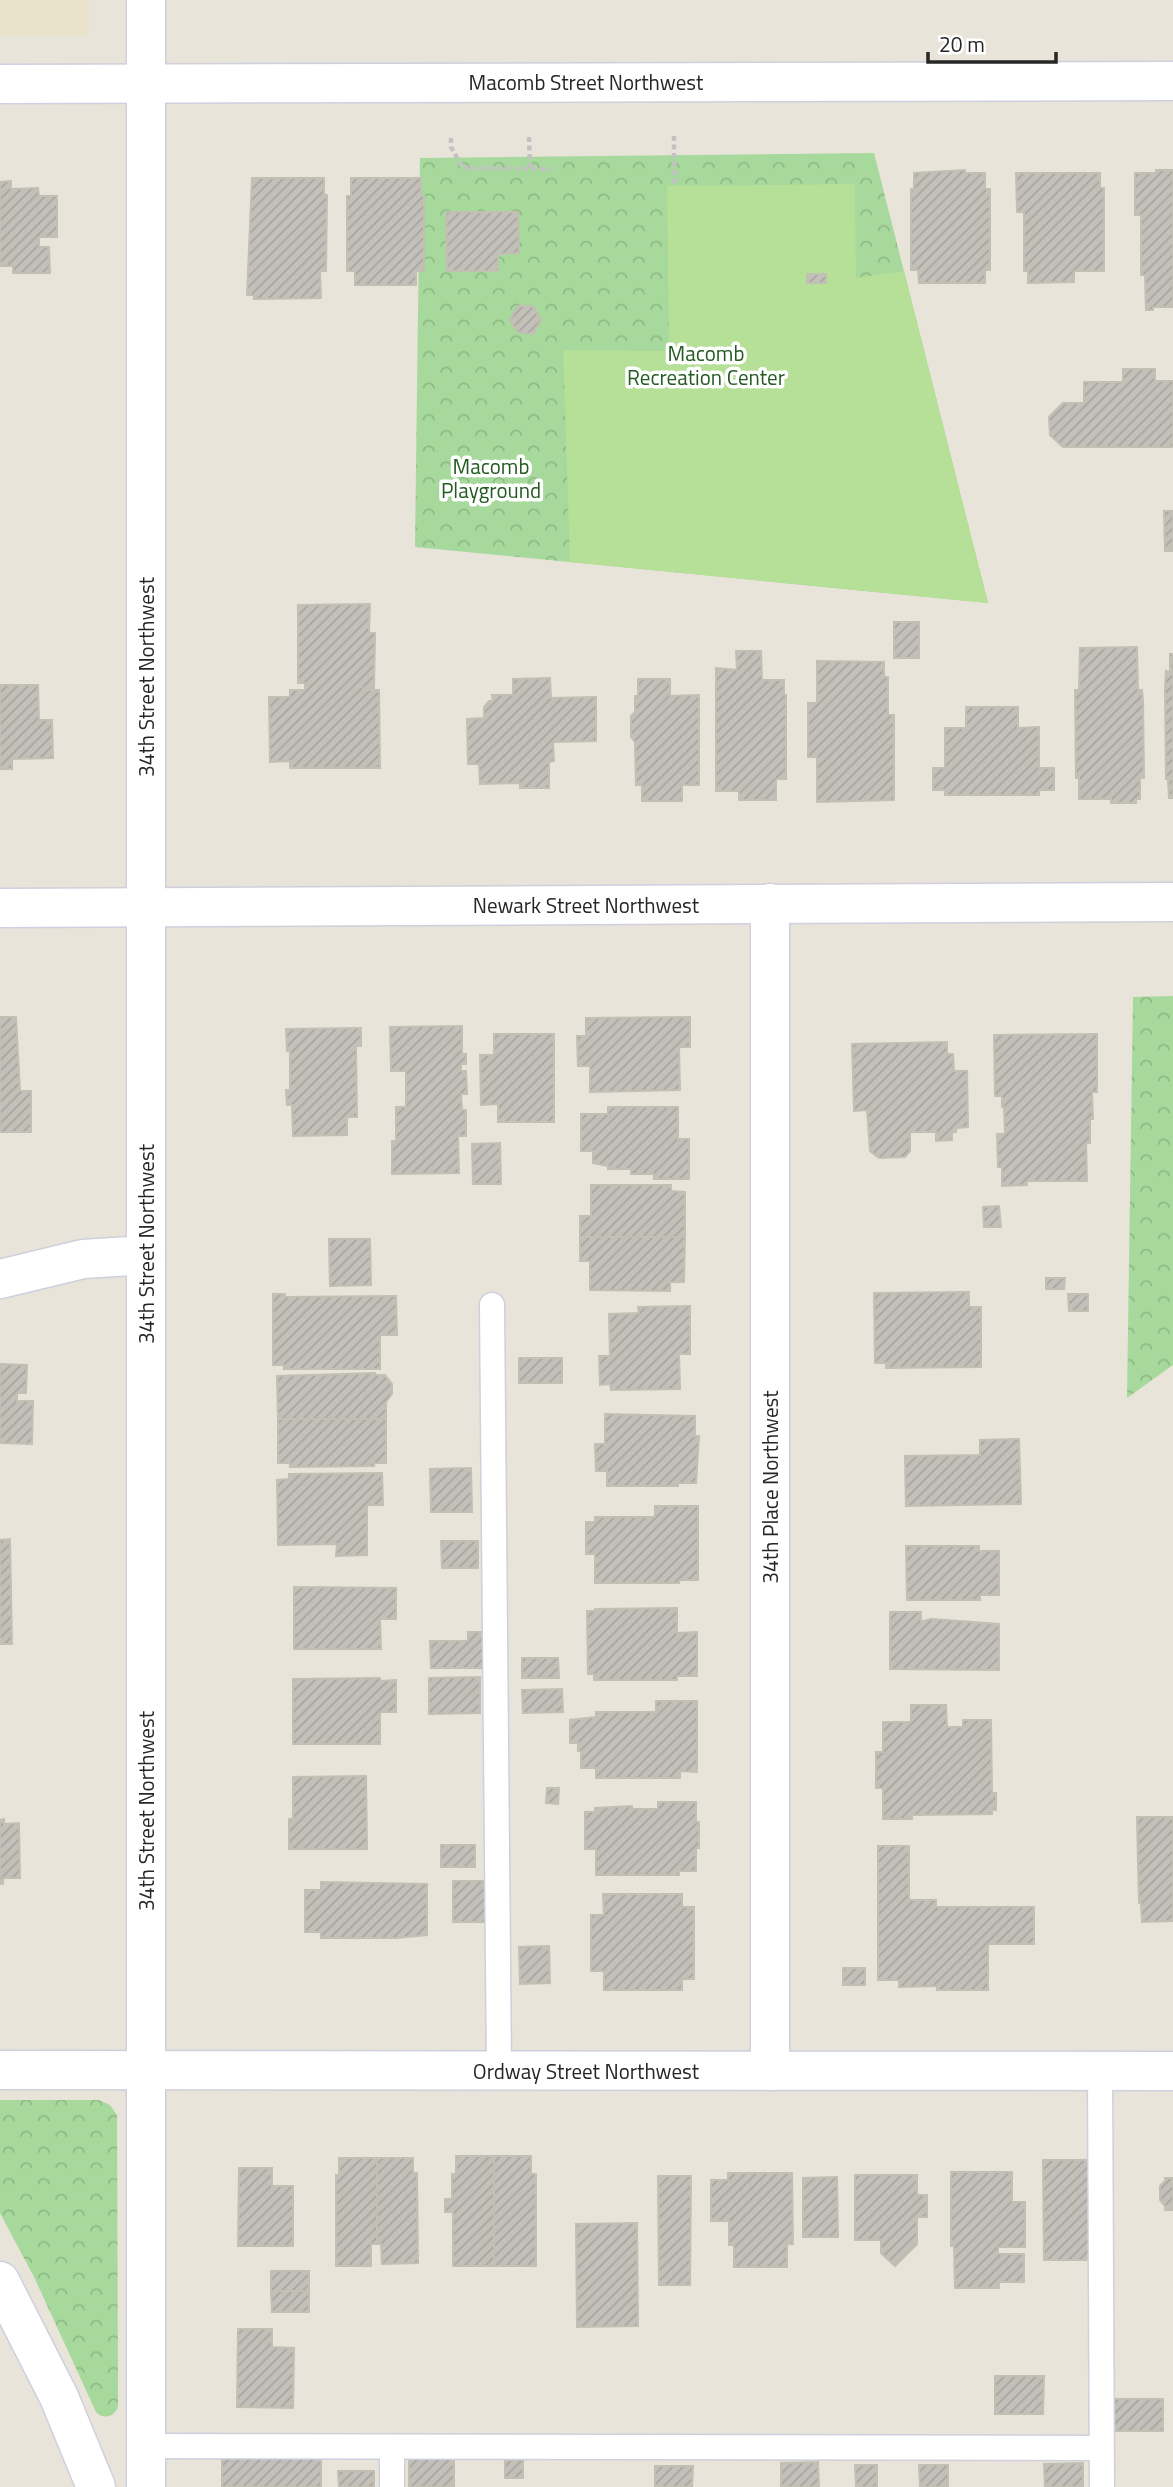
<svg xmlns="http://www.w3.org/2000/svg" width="1173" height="2487" font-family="'Titillium Web',sans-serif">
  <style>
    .education { fill: #e8e3ca }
    .park { fill: url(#park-crowns) }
    .pitch { fill: #b6df97 }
    .building { fill: url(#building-hatch); stroke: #c2bfb3; stroke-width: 2 }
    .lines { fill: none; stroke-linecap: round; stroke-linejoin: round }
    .service-casing { stroke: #cfcfde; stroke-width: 27 }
    .minor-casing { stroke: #cfcfde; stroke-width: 41 }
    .tertiary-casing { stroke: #cfcfde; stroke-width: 41 }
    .secondary-casing { stroke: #cfcfde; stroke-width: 41 }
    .path { stroke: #c2c2c2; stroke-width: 4.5; stroke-dasharray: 5 3.5; stroke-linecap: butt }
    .service { stroke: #fff; stroke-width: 24 }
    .minor { stroke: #fff; stroke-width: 38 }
    .tertiary { stroke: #fff; stroke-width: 38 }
    .secondary { stroke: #fff; stroke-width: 38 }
    .labels { text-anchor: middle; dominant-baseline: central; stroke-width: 7; stroke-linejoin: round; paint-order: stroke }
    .street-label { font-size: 21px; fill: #262626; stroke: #fff }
    .park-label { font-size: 21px; fill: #235a20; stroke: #fff }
  </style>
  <defs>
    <pattern id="park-crowns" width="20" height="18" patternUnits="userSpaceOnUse" patternTransform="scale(1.75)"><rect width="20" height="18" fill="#a6d99b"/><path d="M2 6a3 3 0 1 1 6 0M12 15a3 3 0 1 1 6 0" fill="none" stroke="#8fba85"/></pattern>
    <pattern id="building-hatch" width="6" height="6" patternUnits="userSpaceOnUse" patternTransform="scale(1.75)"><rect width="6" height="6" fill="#c3c0b9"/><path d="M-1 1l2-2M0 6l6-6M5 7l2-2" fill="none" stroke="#a7a59f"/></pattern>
  </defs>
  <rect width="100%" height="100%" fill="#e8e4d9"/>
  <rect class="education" x="0" y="0" width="89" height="36"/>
  <g class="park">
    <polygon points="874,153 988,603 415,547 420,158"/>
    <polygon points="1173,996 1173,1365 1127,1398 1133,997"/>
    <path d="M0 2100H99L110 2105 117 2115 118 2406C115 2417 104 2420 96 2412L35 2279 0 2213Z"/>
  </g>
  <polygon class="pitch" points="855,184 856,278 904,271 988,603 570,562 563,350 669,351 667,186"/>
  <g class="building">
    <polygon points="965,170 965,173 985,173 985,189 990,189 990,270 985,270 985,283 919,283 918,270 911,270 911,189 914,189 914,173"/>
    <polygon points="1156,170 1173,170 1173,307 1153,307 1153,310 1146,310 1145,275 1141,275 1141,215 1135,215 1135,173 1156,173"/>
    <polygon points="1016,173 1100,173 1100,188 1104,188 1104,271 1074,271 1074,282 1028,283 1028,271 1024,271 1024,212 1017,212"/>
    <polygon points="252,178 324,178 324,195 327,195 326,271 320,271 321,298 254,299 254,295 247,295"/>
    <polygon points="351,178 421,178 421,196 424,196 424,271 416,271 416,285 355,285 355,271 347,271 347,196 351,196"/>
    <polygon points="11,181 11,189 38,188 39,196 57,196 57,237 39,237 39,247 49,247 50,273 13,273 13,266 0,266 0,182"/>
    <polygon points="446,212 518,212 519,253 498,254 498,271 447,271"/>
    <rect x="807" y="274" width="19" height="9"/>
    <polygon points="518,306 533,306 541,320 533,334 518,332 510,320"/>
    <polygon points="1123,369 1155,369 1155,381 1173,381 1173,447 1063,447 1050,435 1049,417 1063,403 1084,403 1084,382 1123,382"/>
    <polygon points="1164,511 1173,511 1173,551 1165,551"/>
    <polygon points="370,604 369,633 375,633 374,688 363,688 364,690 379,690 380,768 290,768 290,761 270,762 269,697 290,697 290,690 305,690 305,683 298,683 298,605"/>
    <rect x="894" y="622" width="25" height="36"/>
    <polygon points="1137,647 1138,690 1142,690 1143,702 1144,778 1140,778 1140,799 1136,799 1136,803 1111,803 1111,799 1079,799 1079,778 1076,778 1075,690 1079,690 1080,648"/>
    <polygon points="736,651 761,651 762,680 784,680 784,695 786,695 786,779 776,779 776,800 739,800 739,791 716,791 716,668 737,670"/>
    <polygon points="1170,654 1173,654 1173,798 1169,798 1168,779 1166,779 1165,690 1166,671 1170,672"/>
    <polygon points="817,661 884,662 884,677 888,677 888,715 894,715 894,800 817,802 817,757 808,757 808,703 817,703"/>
    <polygon points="550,678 551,698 596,697 596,741 553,742 554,761 549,762 549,788 520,788 520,783 480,784 479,764 468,764 467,719 484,718 484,707 489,701 493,701 492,695 513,695 513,679"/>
    <polygon points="638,679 670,679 670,696 699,695 699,785 682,785 682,801 642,801 642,785 636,785 635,742 631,737 631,716 635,712 635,696 638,696"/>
    <polygon points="0,685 38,685 39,720 52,720 53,758 12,759 12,769 0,769"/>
    <polygon points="966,707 1018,707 1018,728 1039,727 1039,768 1054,768 1054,790 1039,790 1039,795 945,795 945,790 933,790 933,768 945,768 945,728 966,728"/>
    <polygon points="0,1017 16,1017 20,1091 31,1091 31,1132 0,1132"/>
    <polygon points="690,1017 690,1047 679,1047 680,1090 590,1092 590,1066 578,1066 577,1036 586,1036 586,1018"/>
    <polygon points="462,1026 462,1054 466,1054 466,1064 461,1064 461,1071 466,1071 467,1094 461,1094 462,1110 466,1110 466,1136 458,1136 459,1173 392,1174 392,1141 396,1141 396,1107 406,1107 406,1071 391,1071 390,1027"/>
    <polygon points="361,1028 361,1046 356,1046 357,1117 347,1117 347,1135 293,1136 292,1105 287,1105 286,1090 290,1090 290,1051 287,1051 286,1029"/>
    <polygon points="494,1034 554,1034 554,1122 498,1122 498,1104 481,1105 480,1055 494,1055"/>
    <polygon points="1097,1034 1097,1092 1092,1092 1093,1119 1090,1119 1090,1143 1086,1143 1087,1181 1027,1181 1027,1185 1002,1186 1002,1167 998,1167 997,1134 1005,1134 1004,1107 1002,1107 1002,1096 995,1096 994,1035"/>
    <polygon points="947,1042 947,1054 953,1054 954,1071 967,1071 968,1127 956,1128 956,1132 952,1132 952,1140 936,1141 936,1132 910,1132 910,1151 905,1157 879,1158 870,1151 867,1110 854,1111 852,1044"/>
    <polygon points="608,1107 678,1107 678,1139 689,1139 689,1179 654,1179 654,1174 631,1174 631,1169 608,1169 608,1166 593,1163 593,1151 581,1151 581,1114 608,1114"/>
    <polygon points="500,1143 501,1184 473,1184 472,1144"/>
    <polygon points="591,1185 671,1185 671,1191 685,1192 685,1237 580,1237 580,1216 591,1216"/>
    <polygon points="999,1206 1001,1227 984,1227 983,1207"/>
    <polygon points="580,1237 685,1237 684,1282 670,1282 670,1291 590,1290 590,1261 580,1261"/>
    <polygon points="329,1239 370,1239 371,1285 330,1286"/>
    <polygon points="1046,1278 1065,1278 1064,1289 1046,1289"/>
    <polygon points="969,1292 969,1307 981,1307 981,1367 886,1368 886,1363 875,1363 874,1293"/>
    <polygon points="273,1294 285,1294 285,1297 396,1296 397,1335 380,1335 380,1369 284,1369 284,1365 273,1365"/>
    <polygon points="1068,1294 1088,1294 1088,1311 1069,1311"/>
    <polygon points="690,1306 690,1354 679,1354 680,1389 611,1390 610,1384 600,1385 599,1356 610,1356 609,1314 639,1313 638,1307"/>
    <rect x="519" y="1358" width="43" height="25"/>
    <polygon points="0,1364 27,1365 26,1393 17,1393 17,1401 33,1401 32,1444 0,1443"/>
    <polygon points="375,1373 375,1375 385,1375 392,1384 392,1394 386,1402 386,1419 278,1419 277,1376"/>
    <polygon points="605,1414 695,1416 695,1436 699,1436 696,1483 678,1483 678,1486 607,1486 607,1471 596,1471 595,1444 605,1444"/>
    <polygon points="278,1419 386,1419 386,1463 374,1463 374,1466 290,1467 290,1463 278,1463"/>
    <polygon points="1019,1439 1021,1504 906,1506 905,1456 980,1455 980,1440"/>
    <polygon points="471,1468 472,1512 431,1512 430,1469"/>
    <polygon points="382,1473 383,1505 367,1505 367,1555 336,1556 337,1544 278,1545 277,1480 289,1479 289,1474"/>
    <polygon points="655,1506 698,1506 698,1580 679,1580 679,1583 595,1583 595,1554 586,1554 586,1522 595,1522 595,1517 655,1517"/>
    <polygon points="10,1539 12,1644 0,1644 0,1540"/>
    <polygon points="441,1541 478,1541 478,1568 442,1568"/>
    <polygon points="906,1546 979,1546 979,1551 999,1551 999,1595 980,1595 980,1600 907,1600"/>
    <polygon points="294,1587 396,1588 396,1619 380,1619 381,1649 294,1649"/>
    <polygon points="677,1608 677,1633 697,1632 697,1676 677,1676 677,1680 594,1680 594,1674 588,1674 587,1611 595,1611 595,1609"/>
    <polygon points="890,1612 921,1612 921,1622 931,1619 999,1624 999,1670 890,1669"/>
    <polygon points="468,1632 483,1632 484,1668 431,1668 430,1641 468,1641"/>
    <polygon points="522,1658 558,1658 559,1678 522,1678"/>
    <polygon points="480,1677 480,1713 429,1714 429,1678"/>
    <polygon points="380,1678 380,1681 396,1680 396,1712 380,1712 380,1744 293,1744 293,1679"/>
    <polygon points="562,1689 563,1712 523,1713 522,1690"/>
    <polygon points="656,1701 697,1701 697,1772 680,1771 680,1778 596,1778 596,1768 581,1768 581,1751 578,1751 578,1743 570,1743 570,1720 596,1717 596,1712 656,1712"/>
    <polygon points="911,1705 946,1705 947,1727 963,1727 963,1720 991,1720 992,1793 996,1793 996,1810 992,1810 992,1814 912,1815 912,1819 883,1819 883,1788 876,1788 876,1752 883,1752 883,1722 911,1722"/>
    <polygon points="366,1776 367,1849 289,1849 289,1819 293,1819 293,1777"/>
    <polygon points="547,1788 559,1788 558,1804 546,1803"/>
    <polygon points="658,1802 696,1802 696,1822 699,1822 699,1848 696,1848 696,1871 679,1871 679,1875 596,1875 596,1849 585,1849 585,1812 595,1812 595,1808 632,1806 632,1809 658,1809"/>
    <polygon points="1137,1817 1173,1817 1173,1921 1142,1922 1141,1903 1139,1903"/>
    <polygon points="4,1819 4,1824 19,1823 20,1878 3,1878 3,1884 0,1884 0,1820"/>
    <rect x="441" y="1845" width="34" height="22"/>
    <polygon points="878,1846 909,1846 909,1900 936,1900 936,1907 1034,1907 1034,1944 988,1944 988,1990 937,1990 937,1986 899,1987 899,1980 878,1980"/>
    <rect x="453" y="1881" width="32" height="41"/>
    <polygon points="321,1882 427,1884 427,1935 396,1938 321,1938 321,1932 305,1932 305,1890 321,1890"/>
    <polygon points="603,1894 682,1894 682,1907 694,1907 694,1979 682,1979 682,1990 604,1990 604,1971 591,1971 591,1915 604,1915"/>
    <polygon points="549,1946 550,1983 520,1984 519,1947"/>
    <rect x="843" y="1968" width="22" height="17"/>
    <polygon points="456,2156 494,2156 494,2266 453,2266 453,2212 445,2212 445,2199 452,2199 452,2174 456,2174"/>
    <polygon points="494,2156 531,2156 531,2174 536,2174 536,2266 494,2266"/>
    <polygon points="339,2158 377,2158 377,2244 371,2244 371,2266 336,2266 336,2175 339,2175"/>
    <polygon points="377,2158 413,2158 413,2173 417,2173 418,2263 382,2264 381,2244 377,2244"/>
    <polygon points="1043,2160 1091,2160 1092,2260 1044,2260"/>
    <polygon points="239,2168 272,2168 272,2186 293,2186 293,2246 238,2246"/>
    <polygon points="951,2172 1012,2172 1012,2202 1025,2202 1025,2247 998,2247 998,2254 1024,2254 1024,2282 999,2282 999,2288 955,2288 954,2246 951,2246"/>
    <polygon points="728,2173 792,2173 793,2244 787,2244 787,2267 734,2267 734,2245 729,2245 729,2221 711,2221 711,2180 728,2180"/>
    <polygon points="855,2175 917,2175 917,2195 927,2195 927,2217 917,2217 917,2244 895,2266 881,2253 881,2240 855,2240"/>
    <polygon points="658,2176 691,2176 690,2285 659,2285"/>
    <polygon points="837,2177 838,2237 803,2237 803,2178"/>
    <polygon points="1165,2178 1173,2178 1173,2210 1165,2210 1165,2206 1160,2200 1160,2186 1165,2181"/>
    <polygon points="637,2223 638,2326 577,2327 576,2224"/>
    <rect x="271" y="2271" width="38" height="20"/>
    <polygon points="271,2291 309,2291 309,2312 272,2312"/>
    <polygon points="238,2329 272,2329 272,2347 294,2348 293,2408 237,2407"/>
    <polygon points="995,2376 1044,2376 1043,2414 995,2414"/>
    <rect x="1106" y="2399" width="57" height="32"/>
    <polygon points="321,2456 321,2487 222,2487 222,2458"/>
    <rect x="409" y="2459" width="45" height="28"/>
    <rect x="505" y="2460" width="18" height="18"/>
    <polygon points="818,2462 819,2487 781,2487 781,2463"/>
    <polygon points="1083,2463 1083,2487 1045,2487 1044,2464"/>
    <polygon points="855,2465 877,2465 877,2487 856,2487"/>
    <polygon points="919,2465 948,2465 948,2487 920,2487"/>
    <polygon points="655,2466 693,2466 692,2487 655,2487"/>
    <polygon points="338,2471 374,2471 374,2487 339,2487"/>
  </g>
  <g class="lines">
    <defs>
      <g id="service">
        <polyline points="492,1305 499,2071"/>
        <polyline points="1100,2071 1102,2487"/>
        <polyline points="146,2446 1101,2448"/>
        <polyline points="392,2487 392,2447"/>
      </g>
      <g id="minor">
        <polyline points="770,903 770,2071"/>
        <polyline points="0,908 1173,902"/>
        <polyline points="0,1279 83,1259 146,1255"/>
        <polyline points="0,2070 1173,2071"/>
        <polyline points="0,2281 59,2397 96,2487"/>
      </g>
      <polyline id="tertiary" points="0,84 1173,81"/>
      <polyline id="secondary" points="146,2487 146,0"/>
    </defs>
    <use href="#service" class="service-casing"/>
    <use href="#minor" class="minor-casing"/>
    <use href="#tertiary" class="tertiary-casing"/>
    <use href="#secondary" class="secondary-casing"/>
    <g class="path">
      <polyline points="674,136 674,186"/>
      <polyline points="529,137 530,168"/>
      <polyline points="451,138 451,147 463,168 552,169"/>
    </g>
    <use href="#service" class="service"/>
    <use href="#minor" class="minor"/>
    <use href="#tertiary" class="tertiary"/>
    <use href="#secondary" class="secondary"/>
  </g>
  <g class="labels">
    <g class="street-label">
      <text x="586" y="82">Macomb Street Northwest</text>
      <text transform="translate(146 677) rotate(-90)">34th Street Northwest</text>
      <text x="586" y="905">Newark Street Northwest</text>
      <text transform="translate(146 1244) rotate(-90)">34th Street Northwest</text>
      <text transform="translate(770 1487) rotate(-90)">34th Place Northwest</text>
      <text transform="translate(146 1811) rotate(-90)">34th Street Northwest</text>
      <text x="586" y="2071">Ordway Street Northwest</text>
    </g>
    <g class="park-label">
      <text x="706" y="353">Macomb<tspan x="706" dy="24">Recreation Center</tspan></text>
      <text x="491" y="466">Macomb<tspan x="491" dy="24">Playground</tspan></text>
    </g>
  </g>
  <path d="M928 52v10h128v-10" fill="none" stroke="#262626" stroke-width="3.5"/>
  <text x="939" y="52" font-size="21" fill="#262626" stroke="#ffffff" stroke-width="5" paint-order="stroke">20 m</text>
</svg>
